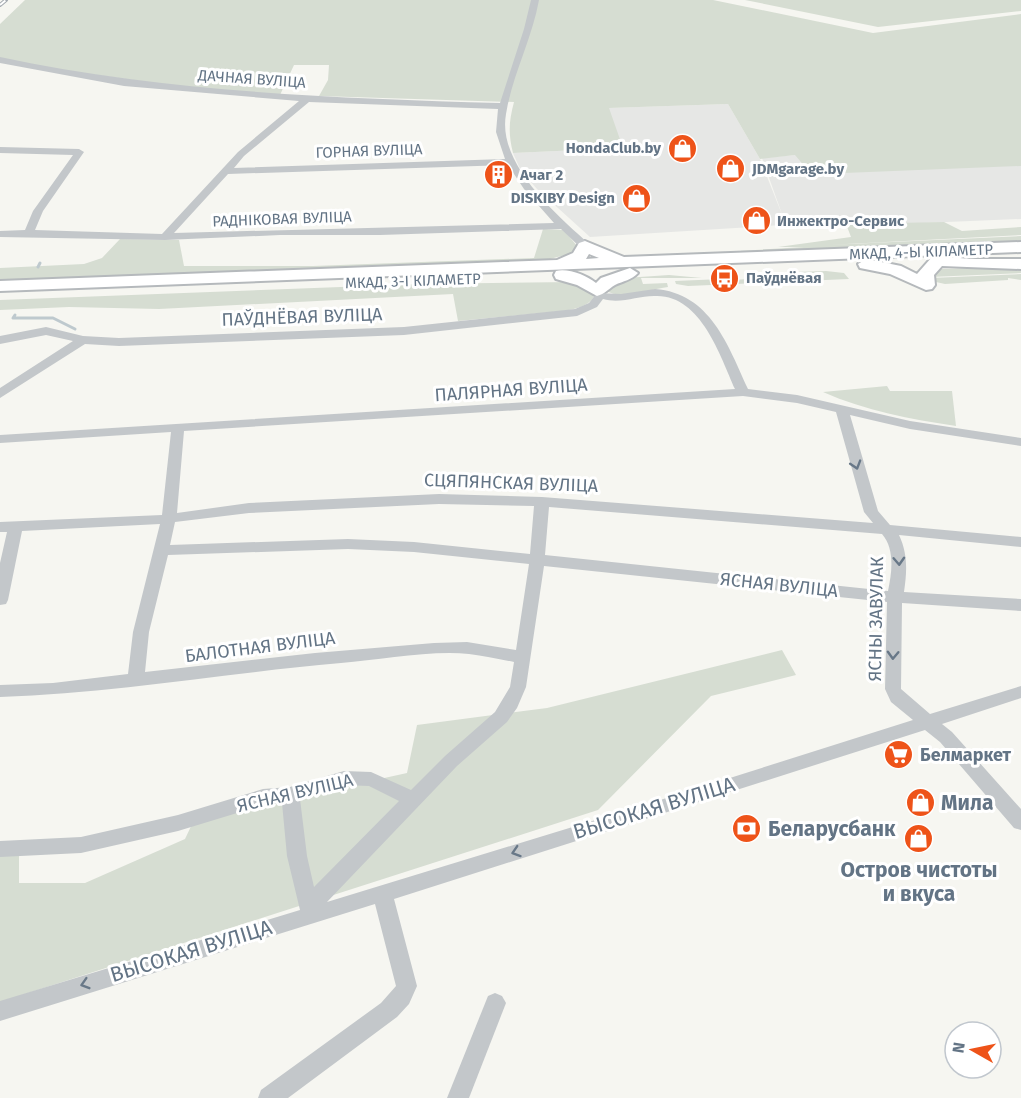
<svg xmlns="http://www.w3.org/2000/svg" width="1021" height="1098" font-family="'Fira Sans',sans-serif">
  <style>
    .built { fill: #e6e7e5 }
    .green { fill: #d6ddd2 }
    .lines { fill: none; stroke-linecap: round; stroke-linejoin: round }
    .stream { stroke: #bec9ce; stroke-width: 3 }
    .highway-casing { stroke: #b5b9bc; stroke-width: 4 }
    .minor { fill: #c3c7ca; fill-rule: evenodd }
    .highway { fill: #fff; fill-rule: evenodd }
    .rail-casing { stroke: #a3a9af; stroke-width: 4 }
    .rail { stroke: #fff; stroke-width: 2; stroke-dasharray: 7; stroke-linecap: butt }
    .oneway { stroke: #687888 }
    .labels { text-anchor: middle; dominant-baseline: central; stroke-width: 6; stroke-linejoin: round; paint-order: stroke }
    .far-street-label { font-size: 15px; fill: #637485; stroke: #fff }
    .far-poi-label { font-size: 15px; font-weight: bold; fill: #637485; stroke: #fff; text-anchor: start }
    .street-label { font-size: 18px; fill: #637485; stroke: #fff }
    .poi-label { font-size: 18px; font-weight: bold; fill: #637485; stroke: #fff; text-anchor: start }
    .near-poi-label { font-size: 21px; font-weight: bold; fill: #637485; stroke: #fff; text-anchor: start }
    .near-street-label { font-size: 21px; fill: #637485; stroke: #fff }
  </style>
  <rect width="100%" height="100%" fill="#f6f6f1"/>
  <polygon class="built" points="728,104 760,159 783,217 762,158 795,155 1021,166 1021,219 875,225 782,225 590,237 537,189 521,171 513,153 622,148 608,108"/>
  <g class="green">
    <path d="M25 0H713L873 33 1021 14V166L844 173 806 168 795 155 760 159 728 104 609 108 623 148 513 153C508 133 509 121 514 102L319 96 328 80 329 65H294L280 95 222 92 0 62V24Z"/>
    <polygon points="745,0 1021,0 1021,11 878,27"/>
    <polygon points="944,222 962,231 1021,227 1021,235 827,245 1021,236 1021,242 838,250 738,251 804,247 778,247 851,237 846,224"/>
    <polygon points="543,229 564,230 577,246 577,252 538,262 0,282 0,268 84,264 102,258 120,239 179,240 184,266 313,266 534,258"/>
    <polygon points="1021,267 1021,273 930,277 932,271 941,269"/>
    <polygon points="826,271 844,273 849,279 688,286 676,284 675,281 722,279 723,281 747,279 746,276 759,273"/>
    <polygon points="1021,274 1021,280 1008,278 1008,280 945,284 936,282 931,278"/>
    <path d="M669 275 702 278H641L643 284 667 283 668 287C652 289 619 300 607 291L625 278Z"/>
    <path d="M573 282 591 292 594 297C587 307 575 309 563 311L458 321 453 294 159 309 69 307 0 310V300L421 284Z"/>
    <path d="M887 386 890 391H952L956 426C910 419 866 411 823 392Z"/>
    <polygon points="782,650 796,675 711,696 598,810 0,1002 0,853 19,851 19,883 85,883 185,839 194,820 407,773 417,725 547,708"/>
  </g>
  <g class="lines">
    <g class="stream">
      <polyline points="38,267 40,263"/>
      <polyline points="15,315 13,318 53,318 75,329"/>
    </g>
    <defs>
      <g id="highway">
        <path d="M585 241 624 257 1021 242V252L0 291V281L557 260 573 253 579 243ZM589 254 599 258 586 259Z"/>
        <polygon points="938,256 970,259 1021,259 1021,269 942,266 934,275 935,285 932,289 926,290 890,274 860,268 858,264 866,259 901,266 917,274 932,257"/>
        <path d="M630 268 638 273C632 280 623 281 615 285 608 289 605 294 597 296L577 285 556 279 554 275 556 271C568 268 586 275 596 283L601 278Z"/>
      </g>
    </defs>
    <use href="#highway" class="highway-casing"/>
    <g class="minor">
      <path d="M531 0H539C532 39 512 76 506 114 497 164 556 214 589 244V248H581L561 229 380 235H280L165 240 0 237V231L25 230 33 211 73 155 0 153V147L79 149 84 152 43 211 35 230 162 234 238 152 299 101 124 86 0 63V57C165 92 331 98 500 103L524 29ZM309 102 498 109 496 132 505 159 234 168 244 156ZM508 165 524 189 554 223 174 233 228 174Z"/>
      <path d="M655 289C710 293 728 345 748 389L797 395 910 421 1021 438V446L910 429 850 415 878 511 890 525 1021 537V547L899 535C908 554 907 572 904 592L1021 599V611L902 603 901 689 930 714 1021 686V698L942 724 952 732 1021 809V830L1014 828 940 742 925 730 394 899 417 986 409 1004 397 1017 288 1098H258L261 1090 381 1003 396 986 375 904 0 1021V1001L300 910 287 856 282 803 263 805 178 831 81 853 0 857V841L81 837 178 815 263 789 290 787 344 771 371 772 411 790 445 756 495 712 510 687 514 662C499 659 484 656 469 654 431 650 380 660 341 663 226 673 115 693 0 697V685L53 683 128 674 133 632 160 524 22 531 8 600 6 604 0 605V563L7 532H0V522L162 515 171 432 0 443V435L735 389C720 355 700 293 654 296 637 296 621 304 603 299L597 307 577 316 404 335 119 346 85 344 0 398V388L73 341 46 335 0 344V336L46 327 83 336 119 338 404 327 575 309 589 303 597 293 621 294ZM743 396 797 403 836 412 864 512 873 523 542 497 439 494 249 503 177 513 184 431ZM439 504 534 506 530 554 414 542 348 539 170 545 175 522 249 513ZM549 507 882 534C895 549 892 572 888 591L545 555ZM348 549 414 552 529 564 516 650 467 642 434 643 315 653 145 672 149 632 168 555ZM544 566 887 602 885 689 891 702 913 720 638 807 327 902 457 766 507 722 517 708 526 687ZM344 785 369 786 399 801 314 887 307 856 300 799Z"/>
      <polygon points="495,993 502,996 506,1003 469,1098 447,1098 488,996"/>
    </g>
    <use href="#highway" class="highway"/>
    <defs>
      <polyline id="rail" points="0,5 6,0"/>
    </defs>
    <use href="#rail" class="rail-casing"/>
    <use href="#rail" class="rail"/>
  </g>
  <defs><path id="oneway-chevron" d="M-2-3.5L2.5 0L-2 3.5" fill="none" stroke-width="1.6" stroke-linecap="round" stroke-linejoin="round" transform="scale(1.5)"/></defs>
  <g class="oneway">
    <use href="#oneway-chevron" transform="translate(856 465) rotate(73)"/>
    <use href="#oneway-chevron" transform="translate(899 561) rotate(87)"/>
    <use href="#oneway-chevron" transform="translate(893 655) rotate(92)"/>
    <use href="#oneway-chevron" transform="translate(516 852) rotate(162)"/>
    <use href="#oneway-chevron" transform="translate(85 984) rotate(163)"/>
  </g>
  <defs>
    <symbol id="shop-disc" viewBox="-11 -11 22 22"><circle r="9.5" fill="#ee5319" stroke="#fff"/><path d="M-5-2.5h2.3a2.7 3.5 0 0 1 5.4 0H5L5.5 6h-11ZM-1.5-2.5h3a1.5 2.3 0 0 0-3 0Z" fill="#fff"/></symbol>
    <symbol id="building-disc" viewBox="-11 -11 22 22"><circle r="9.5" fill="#ee5319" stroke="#fff"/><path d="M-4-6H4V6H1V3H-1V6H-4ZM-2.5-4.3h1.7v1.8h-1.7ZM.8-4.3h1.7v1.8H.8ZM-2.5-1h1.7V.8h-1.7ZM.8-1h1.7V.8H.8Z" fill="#fff"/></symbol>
    <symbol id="bus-disc" viewBox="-11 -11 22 22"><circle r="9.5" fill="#ee5319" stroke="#fff"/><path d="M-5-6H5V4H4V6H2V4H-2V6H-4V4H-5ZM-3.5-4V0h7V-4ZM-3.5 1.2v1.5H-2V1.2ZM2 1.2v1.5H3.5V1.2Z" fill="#fff"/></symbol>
    <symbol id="supermarket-disc" viewBox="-11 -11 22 22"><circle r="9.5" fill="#ee5319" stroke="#fff"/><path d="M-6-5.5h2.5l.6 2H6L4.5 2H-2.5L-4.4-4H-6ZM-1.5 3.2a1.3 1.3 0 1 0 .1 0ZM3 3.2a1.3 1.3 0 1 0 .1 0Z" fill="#fff"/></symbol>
    <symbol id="bank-disc" viewBox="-11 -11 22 22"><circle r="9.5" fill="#ee5319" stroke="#fff"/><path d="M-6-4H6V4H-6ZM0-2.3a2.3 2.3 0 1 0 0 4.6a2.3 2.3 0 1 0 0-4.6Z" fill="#fff"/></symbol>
  </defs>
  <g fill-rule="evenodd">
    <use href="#shop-disc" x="666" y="132" width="33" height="33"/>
    <use href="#shop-disc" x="714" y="152" width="33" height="33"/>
    <use href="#building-disc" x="482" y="158" width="33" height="33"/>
    <use href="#shop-disc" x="620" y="182" width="33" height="33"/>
    <use href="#shop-disc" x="740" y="204" width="33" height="33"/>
    <use href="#bus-disc" x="708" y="262" width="33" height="33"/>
    <use href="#supermarket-disc" x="882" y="738" width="33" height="33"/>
    <use href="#shop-disc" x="904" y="786" width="33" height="33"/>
    <use href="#bank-disc" x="730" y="812" width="33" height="33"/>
    <use href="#shop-disc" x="902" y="822" width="33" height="33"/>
  </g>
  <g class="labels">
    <g class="far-street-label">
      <text transform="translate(252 79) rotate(4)">ДАЧНАЯ ВУЛІЦА</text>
      <text transform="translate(369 151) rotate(-2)">ГОРНАЯ ВУЛІЦА</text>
      <text transform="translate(282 219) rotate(-2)">РАДНІКОВАЯ ВУЛІЦА</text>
      <text transform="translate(921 252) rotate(-2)">МКАД, 4-Ы КІЛАМЕТР</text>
      <text transform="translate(413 281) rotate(-2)">МКАД, 3-І КІЛАМЕТР</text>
    </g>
    <g class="far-poi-label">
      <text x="661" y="148" text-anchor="end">HondaClub.by</text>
      <text x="752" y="169">JDMgarage.by</text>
      <text x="520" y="175">Ачаг 2</text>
      <text x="615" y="198" text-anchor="end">DISKIBY Design</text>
      <text x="777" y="221">Инжектро-Сервис</text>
      <text x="746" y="278">Паўднёвая</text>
    </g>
    <g class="street-label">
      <text transform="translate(302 317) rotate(-2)">ПАЎДНЁВАЯ ВУЛІЦА</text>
      <text transform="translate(511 390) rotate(-4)">ПАЛЯРНАЯ ВУЛІЦА</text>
      <text transform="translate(511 483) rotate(2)">СЦЯПЯНСКАЯ ВУЛІЦА</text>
      <text transform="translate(779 585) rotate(6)">ЯСНАЯ ВУЛІЦА</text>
      <text transform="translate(876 619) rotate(-89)">ЯСНЫ ЗАВУЛАК</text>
      <text transform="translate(260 647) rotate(-7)">БАЛОТНАЯ ВУЛІЦА</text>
      <text transform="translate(295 793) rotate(-13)">ЯСНАЯ ВУЛІЦА</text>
    </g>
    <g class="poi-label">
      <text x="920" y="755">Белмаркет</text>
    </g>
    <g class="near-poi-label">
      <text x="941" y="803">Мила</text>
      <text x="768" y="829">Беларусбанк</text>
      <text x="919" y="870" text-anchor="middle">Остров чистоты<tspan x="919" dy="24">и вкуса</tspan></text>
    </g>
    <g class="near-street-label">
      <text transform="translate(654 808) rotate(-17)">ВЫСОКАЯ ВУЛІЦА</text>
      <text transform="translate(191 951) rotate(-17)">ВЫСОКАЯ ВУЛІЦА</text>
    </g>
  </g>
  <g transform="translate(973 1050) rotate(279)"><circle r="28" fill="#ffffff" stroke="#c1c7ce" stroke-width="1.5"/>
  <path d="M0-4.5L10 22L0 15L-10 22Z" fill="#ee5319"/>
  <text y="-9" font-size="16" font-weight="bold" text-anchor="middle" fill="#637485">N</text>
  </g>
</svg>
